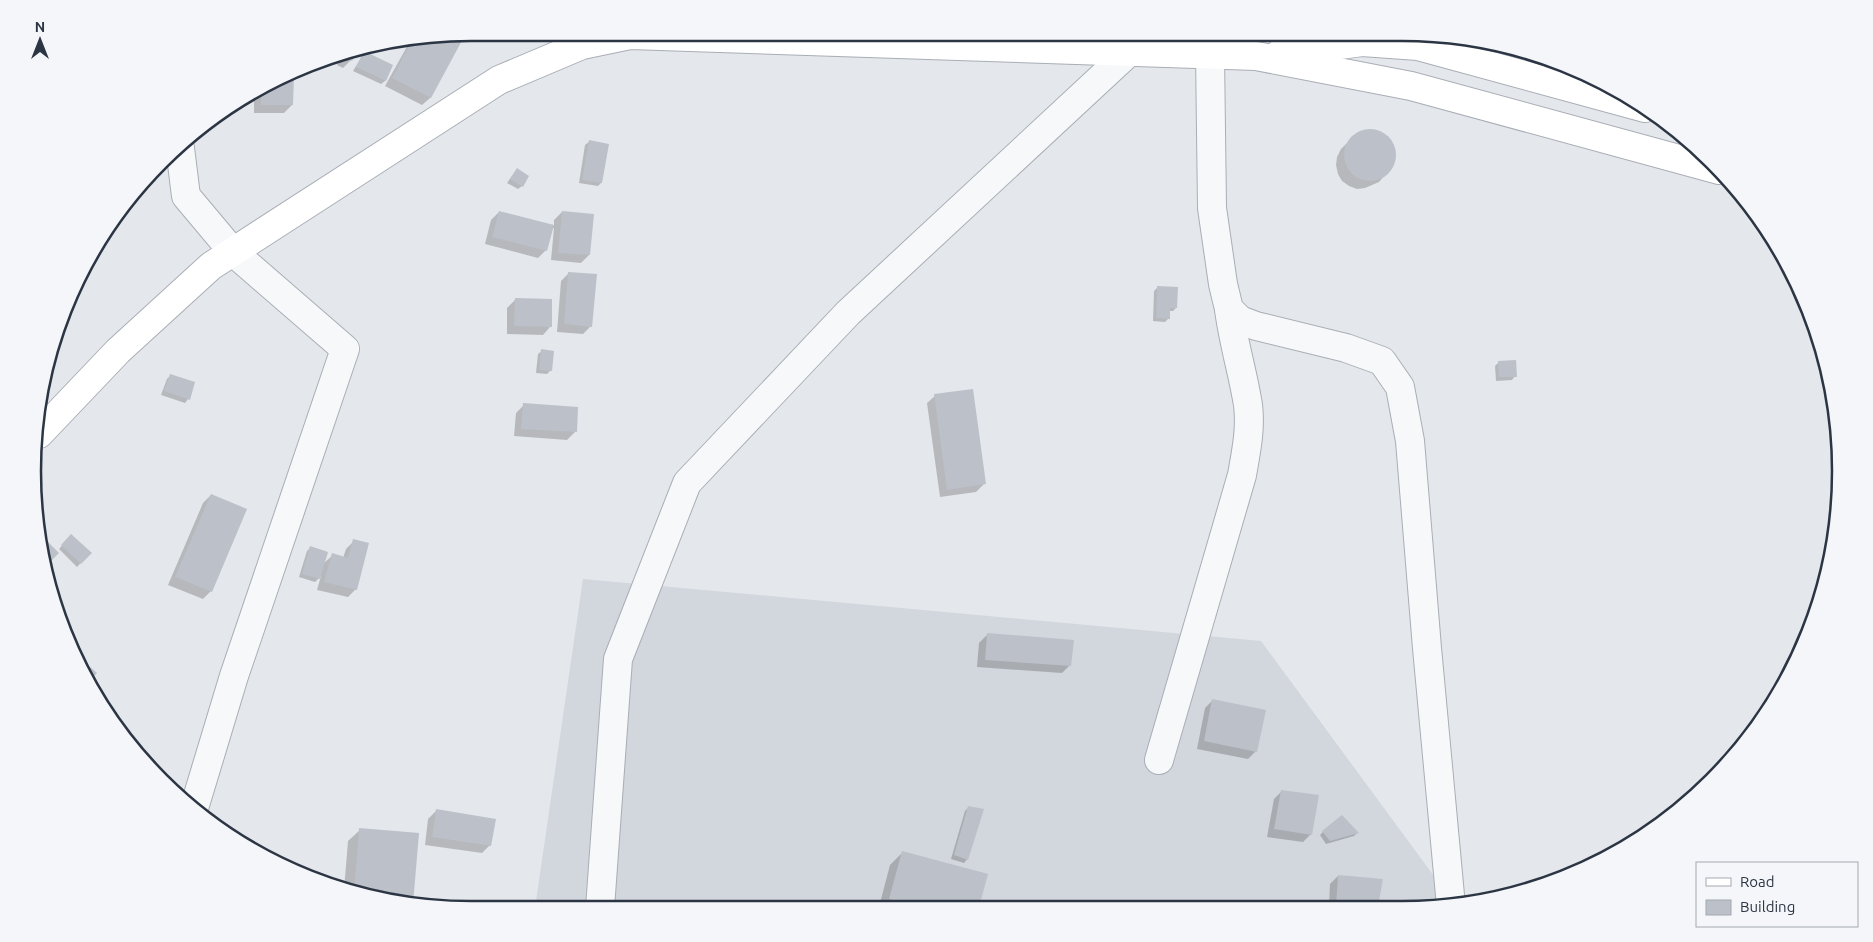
<svg xmlns="http://www.w3.org/2000/svg" width="1873" height="942" font-family="Ubuntu,sans-serif">
  <style>
    .built { fill: #d2d6dd }
    .shadow { fill: #0003 }
    .building { fill: #bbc0c9 }
    .lines { fill: none; stroke-linecap: round; stroke-linejoin: round }
    .street-casing { stroke: #a9aeb6; stroke-width: 30 }
    .secondary-casing { stroke: #a9aeb6; stroke-width: 30 }
    .street { stroke: #f7f8fa; stroke-width: 28 }
    .secondary { stroke: #fff; stroke-width: 28 }
    .rim { fill: none; stroke: #2c3544; stroke-width: 2.5 }
  </style>
  <rect width="100%" height="100%" fill="#e4e7eb"/>
  <polygon class="built" points="583,579 1261,641 1456,906 535,908"/>
  <g class="shadow">
    <polygon points="465,34 430,98 422,105 385,86 409,43"/>
    <polygon points="356,51 351,60 343,68 337,65 343,54"/>
    <polygon points="364,53 392,66 385,81 381,84 353,71"/>
    <polygon points="292,76 292,105 284,113 254,113 254,97"/>
    <polygon points="1363,131 1380,132 1387,137 1395,152 1392,167 1379,182 1365,188 1357,189 1349,186 1342,181 1338,174 1336,165 1337,157 1341,149 1355,135"/>
    <polygon points="589,142 601,183 598,186 579,183 585,145"/>
    <polygon points="517,169 522,186 518,189 507,183"/>
    <polygon points="499,212 554,226 554,220 562,212 589,255 581,263 551,260 554,228 552,228 546,250 538,258 485,244 491,220"/>
    <polygon points="569,273 591,326 583,334 557,332 561,281"/>
    <polygon points="1157,288 1176,308 1173,311 1169,311 1169,318 1165,322 1153,321 1154,291"/>
    <polygon points="515,300 550,327 543,335 507,334 507,308"/>
    <polygon points="542,351 551,370 547,374 536,373 538,354"/>
    <polygon points="1499,362 1515,376 1512,380 1496,381 1495,366"/>
    <polygon points="170,376 188,399 185,403 161,395 167,379"/>
    <polygon points="935,396 984,484 976,492 940,497 927,403"/>
    <polygon points="524,405 575,432 567,440 514,436 516,413"/>
    <polygon points="211,495 211,591 203,599 168,585 203,503"/>
    <polygon points="71,536 90,553 77,567 59,549"/>
    <polygon points="354,541 356,589 348,597 317,590 321,576 315,582 299,577 307,551 310,548 323,564 333,555 343,558 346,549"/>
    <polygon points="987,635 1070,665 1062,673 977,667 979,643"/>
    <polygon points="1213,700 1256,751 1248,759 1197,749 1205,708"/>
    <polygon points="1282,791 1311,834 1303,842 1267,837 1274,799"/>
    <polygon points="969,807 967,859 964,863 951,859 965,811"/>
    <polygon points="436,811 490,845 482,853 425,845 428,819"/>
    <polygon points="360,830 412,904 358,895 344,890 348,841"/>
    <polygon points="1323,832 1357,833 1354,836 1326,844 1320,835"/>
    <polygon points="902,853 987,874 978,907 879,907 890,865"/>
    <polygon points="1338,876 1381,880 1377,906 1329,906 1330,884"/>
  </g>
  <g class="building">
    <polygon points="466,33 431,98 392,78 411,42"/>
    <polygon points="358,51 352,61 344,57 346,53"/>
    <polygon points="364,51 393,65 386,81 356,67"/>
    <polygon points="294,75 293,105 261,105 261,93"/>
    <circle cx="1370" cy="155" r="26"/>
    <polygon points="589,140 609,144 602,183 582,180"/>
    <polygon points="517,168 529,176 523,187 510,179"/>
    <polygon points="499,211 554,225 547,251 492,237"/>
    <polygon points="562,211 594,214 590,255 558,253"/>
    <polygon points="568,272 597,274 592,327 564,324"/>
    <polygon points="1157,286 1178,287 1177,308 1170,308 1170,319 1156,318"/>
    <polygon points="515,298 552,299 552,327 514,326"/>
    <polygon points="541,349 554,351 552,371 539,370"/>
    <polygon points="1516,360 1517,377 1499,377 1498,361"/>
    <polygon points="170,374 195,382 190,400 164,391"/>
    <polygon points="973,389 986,484 947,490 934,394"/>
    <polygon points="523,403 578,407 577,432 521,429"/>
    <polygon points="211,494 247,509 212,592 175,577"/>
    <polygon points="71,534 92,553 81,564 61,545"/>
    <polygon points="353,539 369,543 357,590 324,582 332,553 348,558"/>
    <polygon points="47,541 59,553 48,564 42,547"/>
    <polygon points="310,546 328,552 320,579 302,574"/>
    <polygon points="987,633 1074,640 1071,666 985,660"/>
    <polygon points="74,653 97,673 90,681 78,665"/>
    <polygon points="1212,699 1266,710 1257,752 1204,741"/>
    <polygon points="1281,790 1319,795 1312,835 1274,829"/>
    <polygon points="968,806 984,809 968,860 954,855"/>
    <polygon points="436,809 496,819 491,846 432,837"/>
    <polygon points="1342,815 1359,833 1330,841 1322,831"/>
    <polygon points="359,828 419,833 413,904 354,893"/>
    <polygon points="902,851 988,874 979,907 921,907 889,899"/>
    <polygon points="1338,875 1383,879 1378,906 1336,906"/>
  </g>
  <g class="lines">
    <defs>
      <g id="street">
        <polyline points="1212,33 1210,54 1212,208 1223,284 1229,309 1240,320 1256,326 1346,348 1382,361 1400,387 1410,441 1427,648 1451,906"/>
        <polyline points="180,148 186,196 233,252 345,349 234,676 195,805"/>
        <path d="M1159 760 1242 475C1246 452 1251 429 1248 405 1243 373 1233 342 1229 309"/>
        <polyline points="600,908 618,659 687,483 848,313 1129,52"/>
      </g>
      <g id="secondary">
        <polyline points="1280,53 1362,42 1418,46 1645,108"/>
        <polyline points="39,434 118,351 211,266 499,80 582,45 630,35 1256,56 1411,86 1719,170"/>
      </g>
    </defs>
    <use href="#street" class="street-casing"/>
    <use href="#secondary" class="secondary-casing"/>
    <use href="#street" class="street"/>
    <use href="#secondary" class="secondary"/>
  </g>
  <path d="M0 0H1873V942H0ZM471 41H1402A430 430 0 0 1 1832 471V471A430 430 0 0 1 1402 901H471A430 430 0 0 1 41 471V471A430 430 0 0 1 471 41Z" fill="#f4f6f9" fill-rule="evenodd"/>
  <path class="rim" d="M471 41H1402A430 430 0 0 1 1832 471V471A430 430 0 0 1 1402 901H471A430 430 0 0 1 41 471V471A430 430 0 0 1 471 41Z"/>
  <rect x="1696" y="862" width="162" height="65" fill="#f4f6f9" stroke="#a4a9b1"/>
  <rect x="1706" y="878" width="25" height="8" fill="#ffffff" stroke="#a4a9b1"/>
  <text x="1740" y="887" font-size="15" fill="#2c3544">Road</text>
  <rect x="1706" y="900" width="25" height="15" fill="#bbc0c9" stroke="#a4a9b1"/>
  <text x="1740" y="912" font-size="15" fill="#2c3544">Building</text>
  <g transform="translate(40 40)" stroke="#f4f6f9" stroke-width="4" paint-order="stroke">
  <path d="M0-4L9 19L0 12L-9 19Z" fill="#2c3544"/>
  <text y="-8" font-size="14" font-weight="bold" text-anchor="middle" fill="#2c3544">N</text>
  </g>
</svg>
